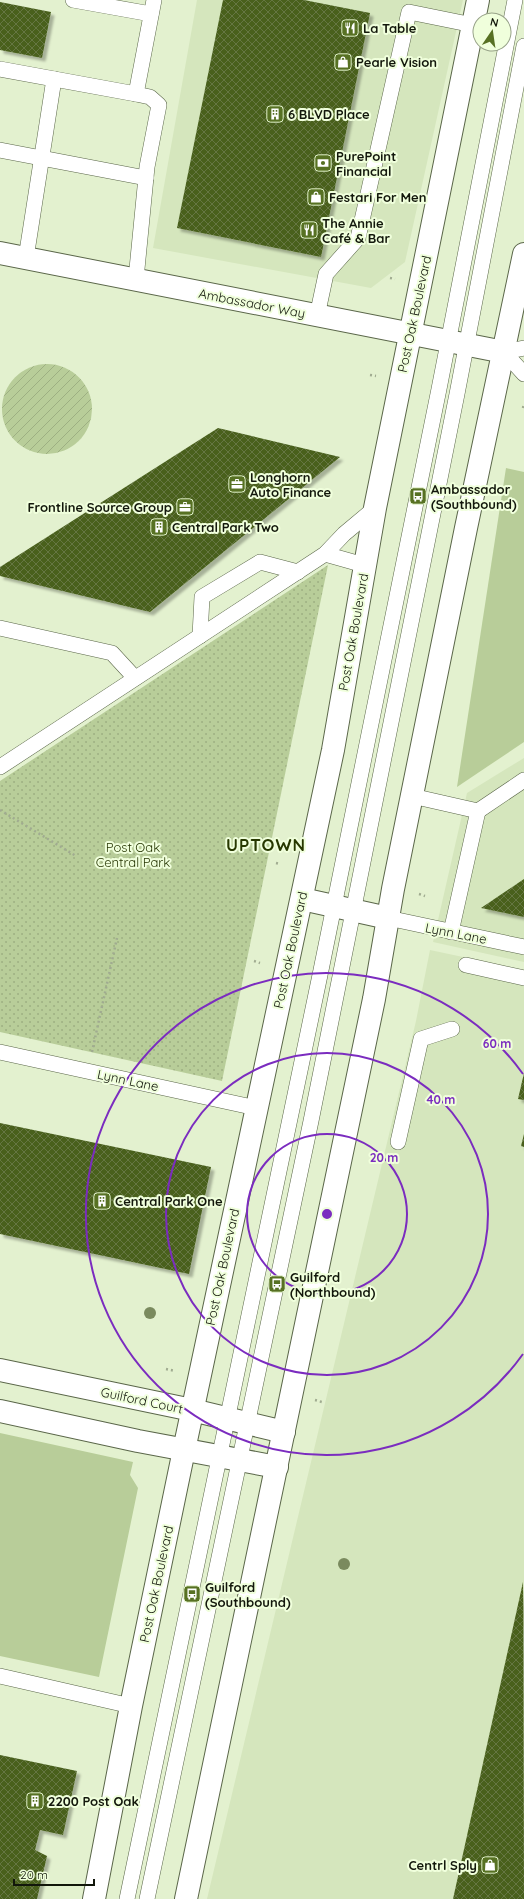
<svg xmlns="http://www.w3.org/2000/svg" width="524" height="1899" font-family="Quicksand,sans-serif">
  <style>
    .built { fill: #d5e6bd }
    .grass { fill: #b8cd99 }
    .park { fill: url(#park-dots) }
    .garden { fill: url(#garden-furrows) }
    .building { fill: url(#building-cross-hatch); filter: url(#shadow) }
    .lines { fill: none; stroke-linecap: round; stroke-linejoin: round }
    .service-casing { stroke: #5a6649; stroke-width: 16 }
    .tertiary-casing { stroke: #5a6649; stroke-width: 24 }
    .secondary-casing { stroke: #5a6649; stroke-width: 24 }
    .path { stroke: #a0ab90; stroke-width: 2.5; stroke-dasharray: 2 3; stroke-linecap: butt }
    .service { stroke: #fff; stroke-width: 15 }
    .tertiary { stroke: #fff; stroke-width: 22 }
    .secondary { stroke: #fff; stroke-width: 22 }
    .tree { fill: #7a8a5e }
    .ring { fill: none; stroke: #7b2cbf; stroke-width: 2 }
    .labels { text-anchor: middle; dominant-baseline: central; stroke-width: 4; stroke-linejoin: round; paint-order: stroke }
    .poi-label { font-size: 13px; font-weight: bold; fill: #12170b; stroke: #f0ffdc; text-anchor: start }
    .street-label { font-size: 13px; fill: #12170b; stroke: #f0ffdc }
    .park-label { font-size: 13px; fill: #253502; stroke: #f0ffdc }
    .district-label { font-size: 17px; font-weight: bold; letter-spacing: 1px; fill: #273800; stroke: #f0ffdc }
    .centre { fill: #7b2cbf; stroke: #f0ffdc; stroke-width: 2 }
    .ring-label { font-size: 12px; text-anchor: middle; font-weight: bold; fill: #7b2cbf; stroke: #f0ffdc; stroke-width: 4; stroke-linejoin: round; paint-order: stroke }
  </style>
  <defs>
    <pattern id="park-dots" width="8" height="8" patternUnits="userSpaceOnUse"><rect width="8" height="8" fill="#b8cd99"/><path d="M2 2h.1M6 6h.1" fill="none" stroke="#9daf82" stroke-width="1.8" stroke-linecap="round"/></pattern>
    <pattern id="garden-furrows" width="10" height="10" patternUnits="userSpaceOnUse"><rect width="10" height="10" fill="#b8cd99"/><path d="M-1 1l2-2M0 10L10 0M9 11l2-2" fill="none" stroke="#9daf82"/></pattern>
    <pattern id="building-cross-hatch" width="8" height="8" patternUnits="userSpaceOnUse"><rect width="8" height="8" fill="#49601d"/><path d="M0 0l8 8M0 8l8-8" fill="none" stroke="#657643"/></pattern>
    <filter id="shadow"><feDropShadow dx="3.5" dy="3.5" stdDeviation="1" flood-color="#0004"/></filter>
  </defs>
  <rect width="100%" height="100%" fill="#e3f1cf"/>
  <g class="built">
    <polygon points="197,0 463,0 405,262 371,288 153,248"/>
    <polygon points="524,758 524,962 433,942 467,793"/>
    <polygon points="430,950 524,970 524,1899 207,1899 416,1021"/>
  </g>
  <g class="grass">
    <polygon points="506,468 524,472 524,742 457,787"/>
    <polygon points="0,1433 133,1462 130,1475 138,1488 99,1677 0,1656"/>
  </g>
  <polygon class="park" points="328,565 222,1081 0,1032 0,781"/>
  <circle class="garden" cx="47" cy="409" r="45"/>
  <g class="building">
    <polygon points="223,0 304,0 370,13 321,257 177,228"/>
    <polygon points="0,2 51,12 42,58 0,50"/>
    <polygon points="218,428 340,457 150,612 0,576 0,567"/>
    <polygon points="524,879 524,917 481,908"/>
    <polygon points="524,1073 524,1100 518,1099"/>
    <polygon points="0,1123 211,1167 189,1274 0,1234"/>
    <polygon points="524,1134 524,1147 521,1146"/>
    <polygon points="523,1582 524,1899 453,1899"/>
    <polygon points="0,1755 77,1771 63,1835 40,1830 35,1850 47,1856 37,1899 0,1899"/>
  </g>
  <g class="lines">
    <defs>
      <g id="service">
        <polyline points="73,0 151,14"/>
        <polyline points="0,69 136,94 150,97 159,105 147,167 136,279"/>
        <polyline points="136,94 154,0"/>
        <polyline points="0,150 146,178"/>
        <polyline points="26,258 54,79"/>
        <polyline points="317,316 326,274 358,238 409,12 473,25"/>
        <polyline points="504,352 524,374"/>
        <polyline points="504,352 524,348"/>
        <polyline points="325,554 364,565"/>
        <polyline points="0,628 112,653 135,678"/>
        <polyline points="200,636 202,597 260,562 298,572"/>
        <polyline points="0,767 325,554 344,534 375,508"/>
        <polyline points="412,796 478,811 524,780"/>
        <polyline points="388,918 524,947"/>
        <polyline points="451,932 478,811"/>
        <polyline points="466,965 524,978"/>
        <polyline points="0,1052 256,1108"/>
        <polyline points="398,1142 421,1039 452,1029"/>
        <polyline points="0,1676 131,1706"/>
        <polyline points="127,1899 320,975 439,389 515,0"/>
        <polyline points="147,1899 311,1121 457,394 524,46"/>
      </g>
      <g id="tertiary">
        <polyline points="0,253 504,352"/>
        <polyline points="0,1370 192,1410 284,1432"/>
        <polyline points="0,1411 138,1441 277,1467"/>
      </g>
      <g id="secondary">
        <polyline points="302,899 388,918"/>
        <polyline points="94,1899 131,1706 184,1450 333,750 375,508 478,0"/>
        <polyline points="186,1899 374,999 393,889 466,528 524,254"/>
      </g>
    </defs>
    <use href="#service" class="service-casing"/>
    <use href="#tertiary" class="tertiary-casing"/>
    <use href="#secondary" class="secondary-casing"/>
    <g class="path">
      <polyline points="390,278 395,279"/>
      <polyline points="370,375 376,376"/>
      <polyline points="523,408 524,403"/>
      <polyline points="0,810 76,856"/>
      <polyline points="276,863 280,864"/>
      <polyline points="419,894 425,896"/>
      <polyline points="254,961 260,963"/>
      <polyline points="92,1052 117,938"/>
      <polyline points="166,1369 175,1371"/>
      <polyline points="315,1400 322,1402"/>
    </g>
    <use href="#service" class="service"/>
    <use href="#tertiary" class="tertiary"/>
    <use href="#secondary" class="secondary"/>
  </g>
  <g class="tree">
    <circle cx="150" cy="1313" r="6"/>
    <circle cx="344" cy="1564" r="6"/>
  </g>
  <g class="ring">
    <circle cx="327" cy="1214" r="80"/>
    <circle cx="327" cy="1214" r="161"/>
    <path d="M523 1354A241 241 0 1 1 523 1074"/>
  </g>
  <defs>
    <symbol id="restaurant-square" viewBox="-11 -11 22 22"><rect x="-9" y="-9" width="18" height="18" rx="4" fill="#577123" stroke="#f0ffdc"/><path d="M-5-6h1v4h1v-4h1v4h1v-4h1v5L-1.5 .5V6h-2V.5L-5-1ZM5-6V6H3V1.5H1.5Q1.5-4 5-6Z" fill="#fff"/></symbol>
    <symbol id="shop-square" viewBox="-11 -11 22 22"><rect x="-9" y="-9" width="18" height="18" rx="4" fill="#577123" stroke="#f0ffdc"/><path d="M-5-2.5h2.3a2.7 3.5 0 0 1 5.4 0H5L5.5 6h-11ZM-1.5-2.5h3a1.5 2.3 0 0 0-3 0Z" fill="#fff"/></symbol>
    <symbol id="building-square" viewBox="-11 -11 22 22"><rect x="-9" y="-9" width="18" height="18" rx="4" fill="#577123" stroke="#f0ffdc"/><path d="M-4-6H4V6H1V3H-1V6H-4ZM-2.5-4.3h1.7v1.8h-1.7ZM.8-4.3h1.7v1.8H.8ZM-2.5-1h1.7V.8h-1.7ZM.8-1h1.7V.8H.8Z" fill="#fff"/></symbol>
    <symbol id="bank-square" viewBox="-11 -11 22 22"><rect x="-9" y="-9" width="18" height="18" rx="4" fill="#577123" stroke="#f0ffdc"/><path d="M-6-4H6V4H-6ZM0-2.3a2.3 2.3 0 1 0 0 4.6a2.3 2.3 0 1 0 0-4.6Z" fill="#fff"/></symbol>
    <symbol id="office-square" viewBox="-11 -11 22 22"><rect x="-9" y="-9" width="18" height="18" rx="4" fill="#577123" stroke="#f0ffdc"/><path d="M-6-3h4V-5.5h4V-3h4V5H-6ZM-1-4.5V-3h2v-1.5ZM-6 0V1H6V0Z" fill="#fff"/></symbol>
    <symbol id="bus-square" viewBox="-11 -11 22 22"><rect x="-9" y="-9" width="18" height="18" rx="4" fill="#577123" stroke="#f0ffdc"/><path d="M-5-6H5V4H4V6H2V4H-2V6H-4V4H-5ZM-3.5-4V0h7V-4ZM-3.5 1.2v1.5H-2V1.2ZM2 1.2v1.5H3.5V1.2Z" fill="#fff"/></symbol>
  </defs>
  <g fill-rule="evenodd">
    <use href="#restaurant-square" x="340" y="18" width="20" height="20"/>
    <use href="#shop-square" x="333" y="52" width="20" height="20"/>
    <use href="#building-square" x="265" y="104" width="20" height="20"/>
    <use href="#bank-square" x="313" y="153" width="20" height="20"/>
    <use href="#shop-square" x="306" y="187" width="20" height="20"/>
    <use href="#restaurant-square" x="299" y="220" width="20" height="20"/>
    <use href="#office-square" x="227" y="474" width="20" height="20"/>
    <use href="#bus-square" x="408" y="486" width="20" height="20"/>
    <use href="#office-square" x="175" y="497" width="20" height="20"/>
    <use href="#building-square" x="149" y="517" width="20" height="20"/>
    <use href="#building-square" x="92" y="1191" width="20" height="20"/>
    <use href="#bus-square" x="267" y="1274" width="20" height="20"/>
    <use href="#bus-square" x="182" y="1584" width="20" height="20"/>
    <use href="#building-square" x="25" y="1791" width="20" height="20"/>
    <use href="#shop-square" x="480" y="1855" width="20" height="20"/>
  </g>
  <g class="labels">
    <g class="poi-label">
      <text x="363" y="28">La Table</text>
      <text x="356" y="62">Pearle Vision</text>
      <text x="288" y="114">6 BLVD Place</text>
      <text x="336" y="156">PurePoint<tspan x="336" dy="15">Financial</tspan></text>
      <text x="329" y="197">Festari For Men</text>
      <text x="322" y="223">The Annie<tspan x="322" dy="15">Café &amp; Bar</tspan></text>
      <text x="250" y="477">Longhorn<tspan x="250" dy="15">Auto Finance</tspan></text>
      <text x="431" y="489">Ambassador<tspan x="431" dy="15">(Southbound)</tspan></text>
      <text x="172" y="507" text-anchor="end">Frontline Source Group</text>
      <text x="172" y="527">Central Park Two</text>
      <text x="115" y="1201">Central Park One</text>
      <text x="290" y="1277">Guilford<tspan x="290" dy="15">(Northbound)</tspan></text>
      <text x="205" y="1587">Guilford<tspan x="205" dy="15">(Southbound)</tspan></text>
      <text x="48" y="1801">2200 Post Oak</text>
      <text x="477" y="1865" text-anchor="end">Centrl Sply</text>
    </g>
    <g class="street-label">
      <text transform="translate(252 303) rotate(11)">Ambassador Way</text>
      <text transform="translate(414 314) rotate(-78)">Post Oak Boulevard</text>
      <text transform="translate(353 632) rotate(-80)">Post Oak Boulevard</text>
      <text transform="translate(456 933) rotate(11)">Lynn Lane</text>
      <text transform="translate(290 950) rotate(-78)">Post Oak Boulevard</text>
      <text transform="translate(128 1080) rotate(12)">Lynn Lane</text>
      <text transform="translate(222 1267) rotate(-78)">Post Oak Boulevard</text>
      <text transform="translate(142 1400) rotate(12)">Guilford Court</text>
      <text transform="translate(156 1584) rotate(-78)">Post Oak Boulevard</text>
    </g>
    <g class="park-label">
      <text x="133" y="847">Post Oak<tspan x="133" dy="15">Central Park</tspan></text>
    </g>
    <g class="district-label">
      <text x="266" y="844">UPTOWN</text>
    </g>
  </g>
  <circle cx="327" cy="1214" r="6" class="centre"/>
  <g class="ring-label">
    <text x="497" y="1048">60 m</text>
    <text x="441" y="1104">40 m</text>
    <text x="384" y="1162">20 m</text>
  </g>
  <g transform="translate(492 32) rotate(13)"><circle r="19" fill="#f0ffdc" stroke="#97a288"/>
  <path d="M0-3L7 15L0 10L-7 15Z" fill="#577123"/>
  <text y="-6" font-size="11" font-weight="bold" text-anchor="middle" fill="#12170b">N</text>
  </g>
  <path d="M14 1879v6h80v-6" fill="none" stroke="#12170b" stroke-width="2"/>
  <text x="20" y="1879" font-size="12" fill="#12170b" stroke="#f0ffdc" stroke-width="3" paint-order="stroke">20 m</text>
</svg>
